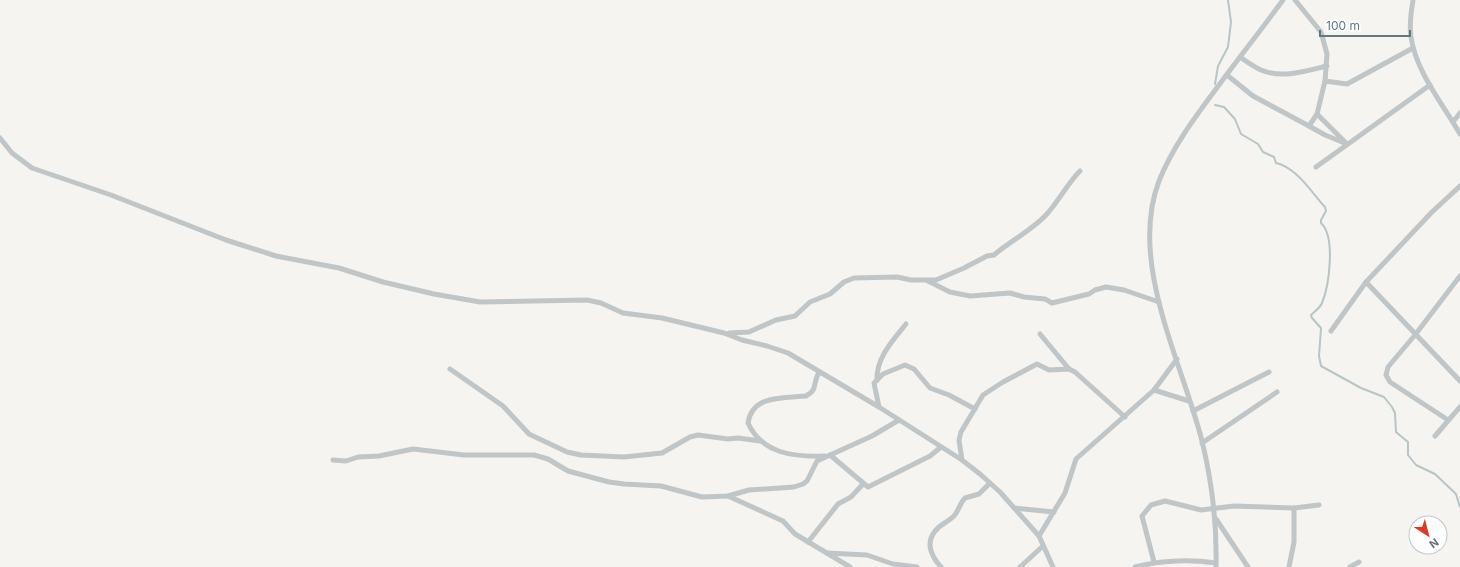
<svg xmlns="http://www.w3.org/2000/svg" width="1460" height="567" font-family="Inter,sans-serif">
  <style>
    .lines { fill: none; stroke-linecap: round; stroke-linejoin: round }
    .stream { stroke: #b7c5c7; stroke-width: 2 }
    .minor { stroke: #c0c5c7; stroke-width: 5 }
  </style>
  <rect width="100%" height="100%" fill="#f5f4f1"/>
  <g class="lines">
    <g class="stream">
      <polyline points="1215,84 1218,66 1228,47 1231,22 1228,0"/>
      <path d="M1215 105 1224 107 1235 119 1241 134 1258 144 1263 152 1274 157 1276 163C1296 167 1312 193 1325 207L1326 211 1321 220V223C1336 237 1329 286 1322 303 1320 308 1315 311 1311 315L1312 318 1321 328 1319 356 1321 366 1361 388 1384 397 1392 407 1395 413 1396 432 1408 442V455L1416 465 1435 474 1456 494 1460 507"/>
    </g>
    <g class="minor">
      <path d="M1413 0C1411 12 1409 25 1411 37 1416 72 1443 104 1460 134"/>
      <path d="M1240 57C1247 62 1254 67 1261 70 1282 79 1306 71 1327 66"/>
      <polyline points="1227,75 1253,96 1309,126 1317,114 1325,81 1327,54 1321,32 1295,0"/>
      <polyline points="1325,81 1347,84 1413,48"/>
      <polyline points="1317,114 1345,142"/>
      <polyline points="1453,122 1460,113"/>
      <polyline points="1309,126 1325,135 1347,144"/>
      <polyline points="0,138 12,153 32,168 111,195 226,240 276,256 339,268 383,282 434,294 480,302 587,300 601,303 623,313 662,318 724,333 742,340 767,346 788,353 879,407 962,460 980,474 1000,492 1039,536 1053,567"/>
      <polyline points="1316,167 1430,85"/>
      <polyline points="928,281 950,292 970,296 1010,293 1024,297 1045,299 1052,303 1089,294 1095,290 1106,287 1124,290 1159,302"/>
      <polyline points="1366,282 1460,381"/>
      <polyline points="1331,331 1366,282 1432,212 1460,186"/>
      <path d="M729 333 749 332 776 320 795 316 810 302 830 294 844 282 854 278 897 277 911 280H936L964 268 987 256 994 255C1010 241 1031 231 1046 215 1059 201 1067 184 1080 171"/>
      <polyline points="1040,334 1069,369"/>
      <polyline points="450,369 503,406 529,434 567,452 581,455 624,457 662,453 690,437 698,435 728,439 738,438 760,441"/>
      <path d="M819 373C812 382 819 389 806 396 783 398 752 395 748 423 762 454 794 457 825 456"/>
      <path d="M877 380C876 358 893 340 906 324"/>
      <polyline points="1154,390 1189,401"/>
      <polyline points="879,407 874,383 883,374 905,365 914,369 930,388 949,395 975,409"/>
      <polyline points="1193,411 1269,372"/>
      <polyline points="1448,420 1390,382 1386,375 1388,367 1415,335 1460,276"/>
      <polyline points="1435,436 1460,407"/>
      <polyline points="1202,443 1277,392"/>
      <polyline points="830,455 868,487 930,456 941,447"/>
      <polyline points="333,460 346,461 358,457 379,456 413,449 464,455 534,455 548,459 568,471 609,482 624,484 661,486 702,497 728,496 749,490 794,487 803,484 807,481 817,461 872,436 899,420"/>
      <polyline points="962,460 959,440 961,432 983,395 1003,382 1037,364 1049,370 1069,369 1075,372 1125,417"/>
      <polyline points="728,496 783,521 795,534 850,567"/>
      <polyline points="1014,508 1054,512"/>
      <polyline points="1216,519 1248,567"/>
      <polyline points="1039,536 1065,493 1076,459 1154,390 1177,359"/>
      <polyline points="808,542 838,504 851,497 863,484"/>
      <polyline points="827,553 867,555 893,564 917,567"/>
      <polyline points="1154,562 1142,516 1151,505 1165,501 1201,510 1234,506 1294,508 1319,505"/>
      <path d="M941 567C930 555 924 540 939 527 944 523 950 520 954 516 959 510 960 503 965 498L979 494 989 484"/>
      <polyline points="1020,567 1043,546"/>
      <path d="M1135 567C1163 560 1188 559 1216 563"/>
      <path d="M1216 567C1217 526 1212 482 1202 441 1182 362 1128 262 1159 181 1172 148 1195 117 1216 89 1238 59 1261 30 1283 0"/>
      <polyline points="1289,567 1294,542 1294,508"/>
      <polyline points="1350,567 1359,562"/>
    </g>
  </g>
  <g transform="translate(1428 535) rotate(144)"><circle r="19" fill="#ffffff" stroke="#c1c9cd"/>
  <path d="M0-3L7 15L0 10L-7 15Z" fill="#e03826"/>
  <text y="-6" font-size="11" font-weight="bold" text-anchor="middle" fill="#647882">N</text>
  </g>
  <path d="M1320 30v6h90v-6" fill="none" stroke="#647882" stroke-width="2"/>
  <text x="1326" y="30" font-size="12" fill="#647882" stroke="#ffffff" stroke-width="3" paint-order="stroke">100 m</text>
</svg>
